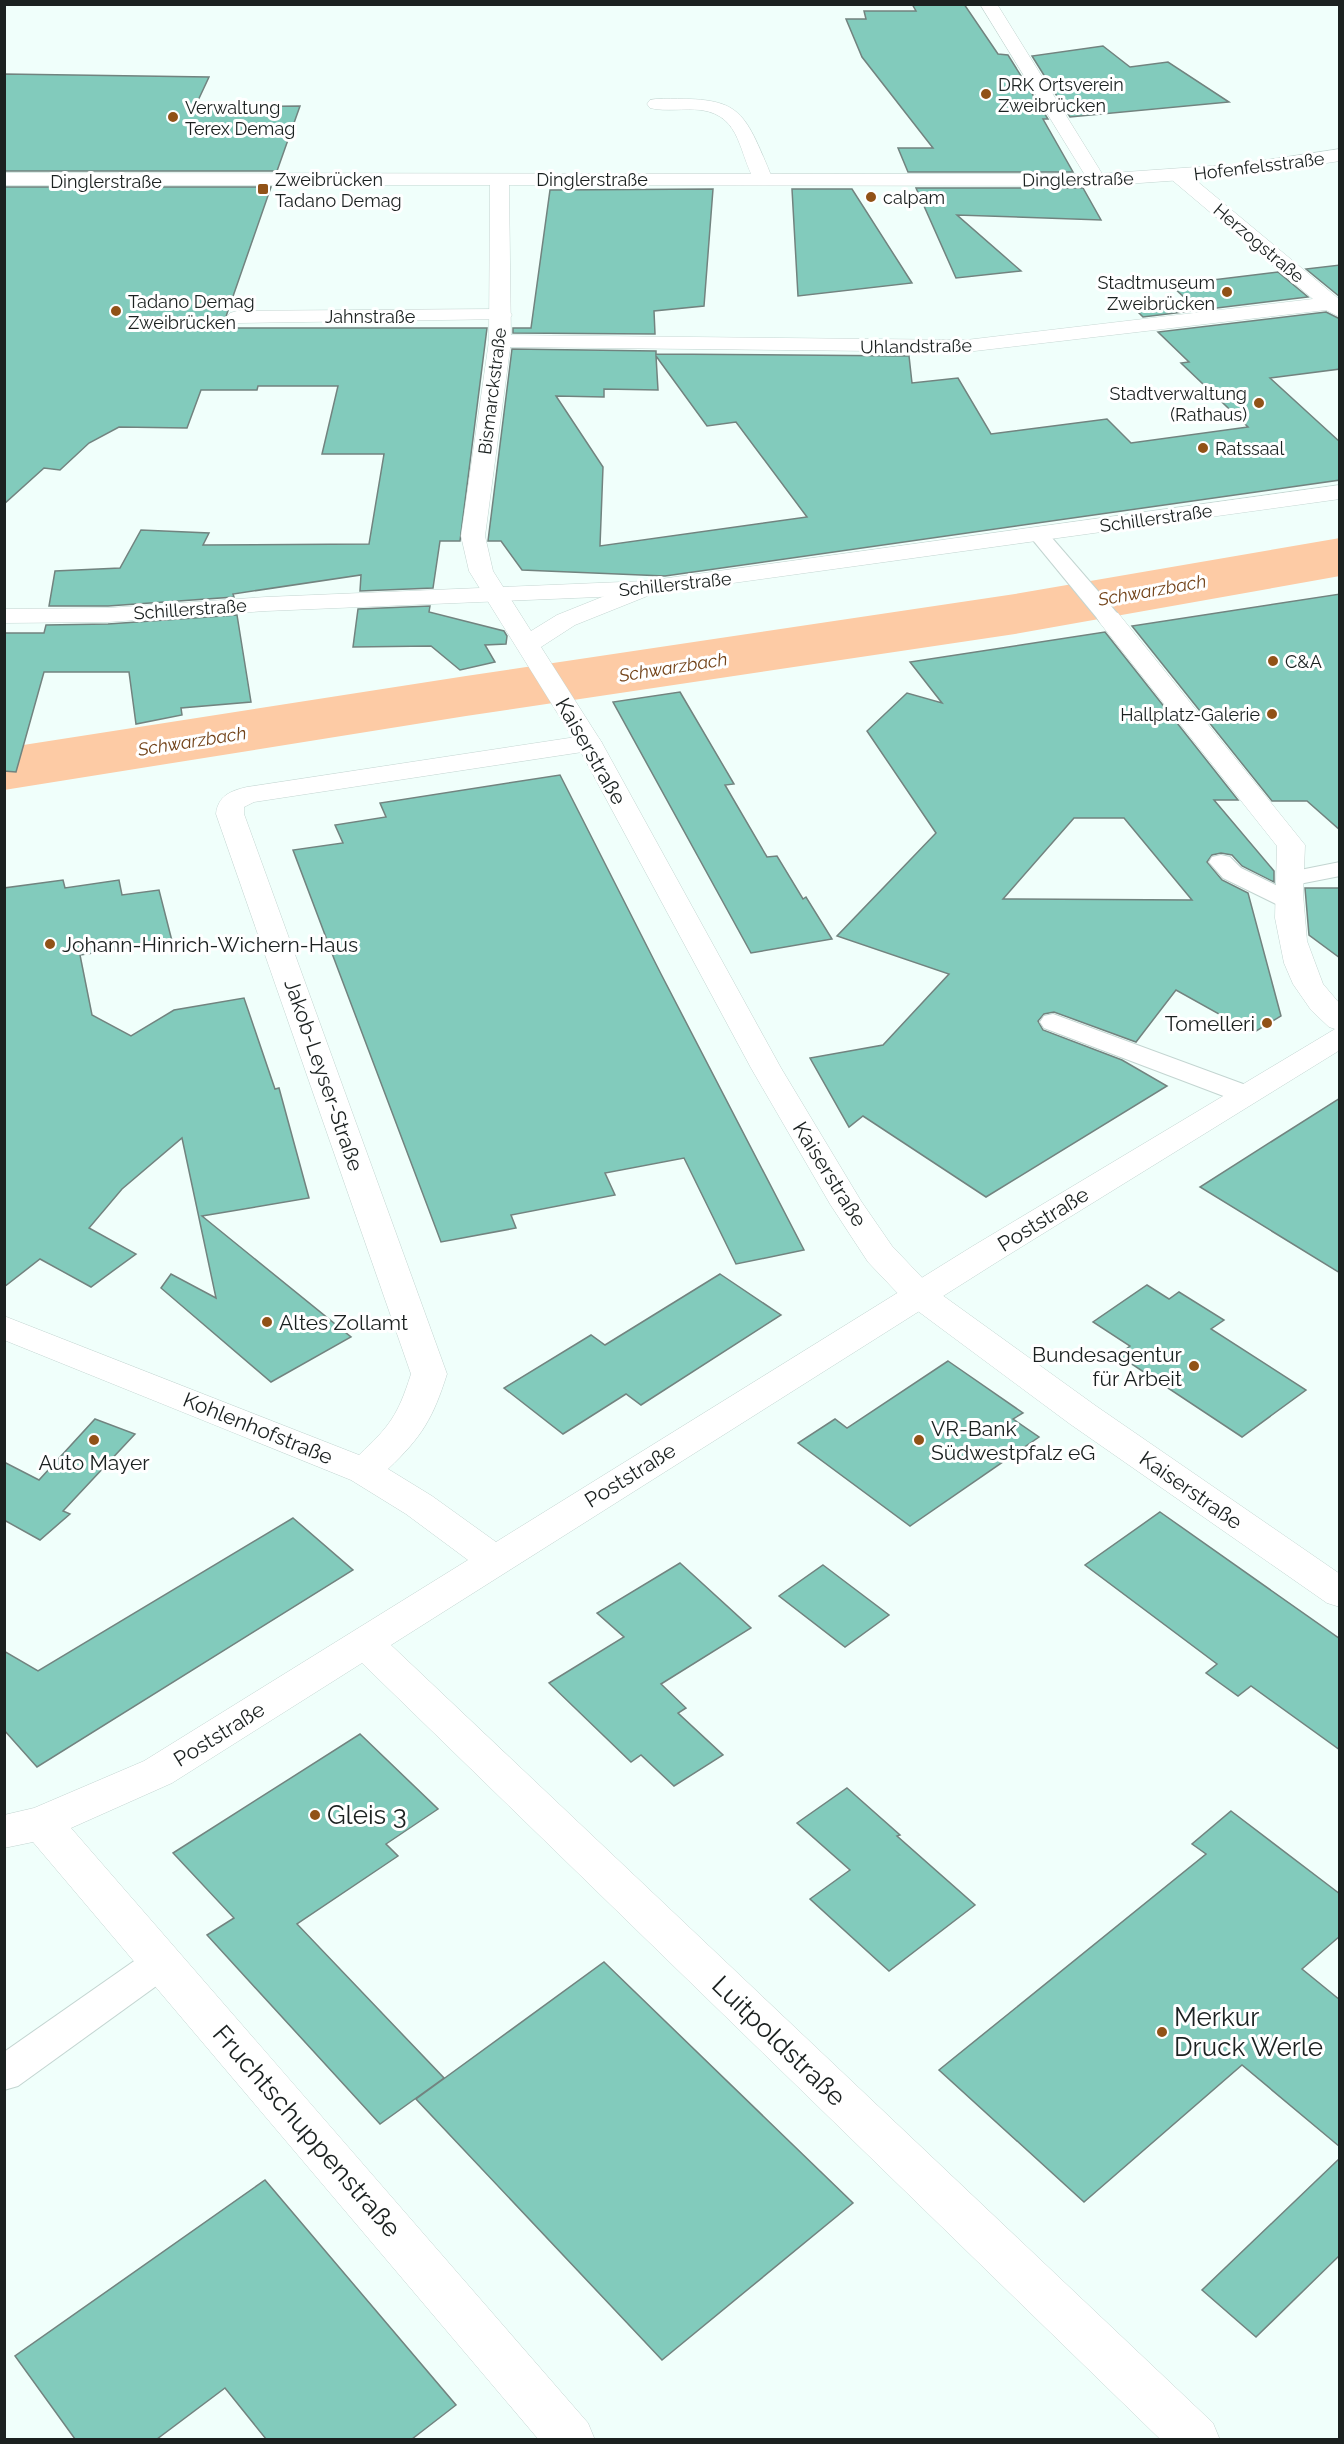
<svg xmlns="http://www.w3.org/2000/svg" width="1344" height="2444" font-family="Raleway,sans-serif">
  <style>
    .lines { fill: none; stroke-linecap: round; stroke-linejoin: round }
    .river { fill: #fdcba5; fill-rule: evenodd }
    .building { fill: #82cbbc; stroke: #72837f; stroke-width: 1.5; fill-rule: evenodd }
    .lane-casing { stroke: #c3d5d1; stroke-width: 2 }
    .street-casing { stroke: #c3d5d1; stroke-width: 1 }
    .secondary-casing { stroke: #c3d5d1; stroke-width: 1 }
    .lane { fill: #fff; fill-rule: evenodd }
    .street { fill: #fff; fill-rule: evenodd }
    .secondary { fill: #fff; fill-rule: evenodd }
    .poi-dot { fill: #915217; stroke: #fff; stroke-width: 2 }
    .labels { text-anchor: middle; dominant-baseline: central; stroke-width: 6; stroke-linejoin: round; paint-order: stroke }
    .far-poi-label { font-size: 18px; fill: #1b2120; stroke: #fff; text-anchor: start }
    .far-street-label { font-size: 18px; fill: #1b2120; stroke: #fff }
    .far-water-label { font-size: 18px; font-style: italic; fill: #73441a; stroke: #fff }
    .street-label { font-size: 21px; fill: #1b2120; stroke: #fff }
    .poi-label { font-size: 21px; fill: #1b2120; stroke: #fff; text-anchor: start }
    .near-poi-label { font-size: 26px; fill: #1b2120; stroke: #fff; text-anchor: start }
    .near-street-label { font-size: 26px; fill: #1b2120; stroke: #fff }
  </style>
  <rect width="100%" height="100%" fill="#f0fffb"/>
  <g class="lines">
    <polygon class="river" points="1340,538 1340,576 1015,634 466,716 4,790 4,748 466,676 1015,594"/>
  </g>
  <g class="building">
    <polygon points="912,4 964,4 998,54 1008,55 1048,119 1043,119 1073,172 908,172 898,148 933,148 862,57 846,19 866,19 864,11 916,11"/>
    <polygon points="1103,46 1130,67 1168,62 1229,102 1070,117 1032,56"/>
    <polygon points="4,74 209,77 195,107 300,106 277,171 4,171"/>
    <polygon points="4,187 271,187 222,328 487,328 460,541 440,541 433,588 360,591 361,575 233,594 234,597 108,606 49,606 55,571 120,568 141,530 209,533 203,545 369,544 384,454 322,454 338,386 258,386 257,390 201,390 187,428 119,427 89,443 60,470 44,468 4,504"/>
    <polygon points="916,188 1083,188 1101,220 957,215 1021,271 956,278"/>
    <polygon points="713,189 704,306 654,311 655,334 513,333 513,328 531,328 550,190"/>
    <polygon points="792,189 852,189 912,283 798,296"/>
    <polygon points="1340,265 1340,297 1306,269"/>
    <polygon points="1278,272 1308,297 1143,317 1132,306 1187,300 1171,285"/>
    <path d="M1326 312 1340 319V369L1270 378 1340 442V480L665 576 522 570 501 541H488L512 349 656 351V354L909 356 912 383 958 378 991 434 1107 419 1131 443 1248 427 1181 363 1189 362 1158 332ZM656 356 707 426 736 422 807 517 600 546 603 467 556 396 604 397V389L658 390Z"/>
    <polygon points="1340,594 1340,830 1307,801 1272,801 1132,626"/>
    <polygon points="430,606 429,612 504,631 507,636 506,644 485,645 495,662 460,670 431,646 353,647 358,609"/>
    <polygon points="237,615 251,702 181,708 182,715 136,724 129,672 44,672 16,772 4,771 4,633 44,633 46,625 108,624"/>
    <path d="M1105 632 1238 800H1214L1274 871V882L1242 866 1232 855 1221 853 1212 855 1207 862 1222 880 1248 893 1281 1016 1253 1033 1176 990 1136 1042 1054 1012 1044 1014 1038 1021 1043 1030 1122 1060 1167 1086 986 1197 863 1116 849 1127 810 1058 883 1045 949 974 837 936 936 833 867 731 907 693 942 703 910 662ZM1074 818H1124L1192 900 1003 899Z"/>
    <polygon points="680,692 734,784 725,785 767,857 777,856 803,899 806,897 832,939 751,953 613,702"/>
    <polygon points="560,775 661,974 804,1250 736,1264 684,1158 605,1173 615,1195 511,1215 516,1228 441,1242 293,850 343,843 335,825 386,817 380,803"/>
    <polygon points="63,880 65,888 119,880 122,895 159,890 172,941 80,955 92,1015 131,1036 174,1010 244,998 275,1089 279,1088 309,1198 202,1216 351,1337 271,1382 161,1288 171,1274 216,1298 182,1138 122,1189 89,1228 136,1254 91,1287 40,1259 4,1287 4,888"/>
    <polygon points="1305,888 1340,888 1340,958 1309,935"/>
    <polygon points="1340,1098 1340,1273 1200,1187"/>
    <polygon points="720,1274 781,1315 641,1405 626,1394 563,1434 504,1388 591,1335 605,1345"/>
    <polygon points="1147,1285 1169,1299 1179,1292 1224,1320 1211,1329 1306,1390 1242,1437 1118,1355 1130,1346 1093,1322"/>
    <polygon points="948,1361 1023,1413 1013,1419 1039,1437 910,1526 798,1443 835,1419 847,1428"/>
    <polygon points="95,1419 135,1434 63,1511 70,1514 40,1540 4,1520 4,1462 39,1480"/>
    <polygon points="1160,1512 1340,1639 1340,1750 1251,1686 1238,1696 1206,1673 1217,1664 1085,1565"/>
    <polygon points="293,1518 353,1570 37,1767 4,1730 4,1651 38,1671"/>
    <polygon points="680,1563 751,1628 661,1684 686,1708 678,1713 723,1755 674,1786 641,1755 631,1762 549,1683 624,1637 597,1613"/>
    <polygon points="823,1565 889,1615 845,1647 779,1596"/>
    <polygon points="360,1734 438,1809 386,1844 398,1856 297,1924 444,2078 380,2124 207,1935 234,1918 173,1853"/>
    <polygon points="847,1788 900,1835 897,1836 975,1905 889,1971 810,1899 850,1870 797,1823"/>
    <polygon points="1231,1811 1340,1894 1340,1936 1302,1969 1340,2000 1340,2147 1242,2065 1084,2202 939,2070 1206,1854 1192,1844"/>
    <polygon points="604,1962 853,2203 662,2360 416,2099"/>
    <polygon points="1340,2158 1340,2255 1256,2337 1202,2290"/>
    <polygon points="265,2180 456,2405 412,2439 266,2439 225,2388 157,2439 75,2439 15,2356"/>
  </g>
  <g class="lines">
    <defs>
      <g id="lane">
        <polygon points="1039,529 1046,531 1117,613 1120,618 1117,623 1101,623 1032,539 1029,535 1032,531"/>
        <polygon points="1221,855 1230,857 1241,868 1296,895 1299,900 1296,905 1287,907 1278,905 1223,878 1209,862 1212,857"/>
        <polygon points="1340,862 1340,876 1289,886 1280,884 1277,879 1280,874"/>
        <polygon points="1053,1014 1254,1088 1258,1094 1254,1100 1244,1102 1234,1100 1044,1028 1040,1022 1044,1016"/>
        <polygon points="160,1947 173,1952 179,1963 173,1974 18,2086 4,2090 4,2052 147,1952"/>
      </g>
      <g id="street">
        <polygon points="980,4 997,4 1106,180 1104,184 1090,184 1088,180"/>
        <path d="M656 99C741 97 742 105 773 180L771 184H757C738 156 743 116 701 110 684 108 666 112 650 108L647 104 650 100Z"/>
        <polygon points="1179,170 1186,172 1340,300 1340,317 1326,310 966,352 500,347 493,345 489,341 493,337 500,335 966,340 1313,299 1172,180 1170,176"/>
        <polygon points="502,309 509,311 512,315 509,319 237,323 230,321 227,317 230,313 237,311"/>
        <polygon points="1340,485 1340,499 646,595 266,611 108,622 4,623 4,609 108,608 266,597 646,581"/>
        <path d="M1109 611 1118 613 1305 845 1303 894 1307 941 1323 984 1340 1004V1050L997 1262 391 1645 1213 2423 1220 2440H1161L362 1663 172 1783 71 1828 588 2423 595 2440H539L33 1842 4 1848V1815L34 1808 144 1761 468 1560 406 1514 351 1480 4 1340V1316L359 1455C390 1426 398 1415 411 1374L216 814C218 796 230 791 247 787L589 735 598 737 602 743 598 749 589 751 254 802 244 807V814L447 1374C433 1418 422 1437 388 1469L432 1496 496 1542 973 1246 1335 1029 1329 1027 1311 1010 1293 984 1284 963 1275 918 1277 846 1100 623 1097 618 1100 613Z"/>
      </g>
      <polygon id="secondary" points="1340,149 1340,161 1239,176 1097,186 509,185 511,341 485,536 493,571 531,631 557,615 637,583 646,581 655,583 658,588 655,593 575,625 541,647 602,743 781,1068 861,1201 892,1246 931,1287 1096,1406 1340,1574 1340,1607 1327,1603 1070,1424 907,1303 868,1262 830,1204 751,1068 576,743 469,571 461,536 489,341 490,185 4,185 4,173 1097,174 1239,164"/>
    </defs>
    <use href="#lane" class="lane-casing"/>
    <use href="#street" class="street-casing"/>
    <use href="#secondary" class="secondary-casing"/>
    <use href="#lane" class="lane"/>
    <use href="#street" class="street"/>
    <use href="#secondary" class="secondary"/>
  </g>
  <g class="poi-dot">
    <circle cx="986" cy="94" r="6"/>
    <circle cx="173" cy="117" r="6"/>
    <rect x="257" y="183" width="12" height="12" rx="3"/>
    <circle cx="871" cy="197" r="6"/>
    <circle cx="1227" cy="292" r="6"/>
    <circle cx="116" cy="311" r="6"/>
    <circle cx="1259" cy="403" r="6"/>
    <circle cx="1203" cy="448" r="6"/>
    <circle cx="1273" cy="661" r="6"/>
    <circle cx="1272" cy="714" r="6"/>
    <circle cx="50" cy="944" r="6"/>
    <circle cx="1267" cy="1023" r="6"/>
    <circle cx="267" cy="1322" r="6"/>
    <circle cx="1194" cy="1366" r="6"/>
    <circle cx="94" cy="1440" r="6"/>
    <circle cx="919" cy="1440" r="6"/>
    <circle cx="315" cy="1815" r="6"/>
    <circle cx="1162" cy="2032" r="6"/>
  </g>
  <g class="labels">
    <g class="far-poi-label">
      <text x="998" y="84">DRK Ortsverein<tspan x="998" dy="21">Zweibrücken</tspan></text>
      <text x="185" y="107">Verwaltung<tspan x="185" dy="21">Terex Demag</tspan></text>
      <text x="275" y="179">Zweibrücken<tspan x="275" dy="21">Tadano Demag</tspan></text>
      <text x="883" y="197">calpam</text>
      <text x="1215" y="282" text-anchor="end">Stadtmuseum<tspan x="1215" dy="21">Zweibrücken</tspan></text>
      <text x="128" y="301">Tadano Demag<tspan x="128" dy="21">Zweibrücken</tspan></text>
      <text x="1247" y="393" text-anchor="end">Stadtverwaltung<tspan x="1247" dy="21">(Rathaus)</tspan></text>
      <text x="1215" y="448">Ratssaal</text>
      <text x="1285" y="661">C&amp;A</text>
      <text x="1260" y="714" text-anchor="end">Hallplatz-Galerie</text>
    </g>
    <g class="far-street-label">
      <text transform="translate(1259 166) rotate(-7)">Hofenfelsstraße</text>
      <text x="592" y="179">Dinglerstraße</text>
      <text transform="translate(1078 179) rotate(-1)">Dinglerstraße</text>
      <text x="106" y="181">Dinglerstraße</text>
      <text transform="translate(1259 243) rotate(40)">Herzogstraße</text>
      <text x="370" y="316">Jahnstraße</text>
      <text transform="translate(916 346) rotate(-1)">Uhlandstraße</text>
      <text transform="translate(492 391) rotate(-83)">Bismarckstraße</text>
      <text transform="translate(1156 518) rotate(-8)">Schillerstraße</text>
      <text transform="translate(675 584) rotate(-6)">Schillerstraße</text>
      <text transform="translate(190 609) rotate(-4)">Schillerstraße</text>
    </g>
    <g class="far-water-label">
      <text transform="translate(1152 590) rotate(-10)">Schwarzbach</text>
      <text transform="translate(673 667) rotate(-9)">Schwarzbach</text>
      <text transform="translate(192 741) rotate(-9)">Schwarzbach</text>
    </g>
    <g class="street-label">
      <text transform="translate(591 751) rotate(60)">Kaiserstraße</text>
      <text transform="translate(324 1075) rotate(71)">Jakob-Leyser-Straße</text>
      <text transform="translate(830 1174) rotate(58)">Kaiserstraße</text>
      <text transform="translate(1043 1219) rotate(-32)">Poststraße</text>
      <text transform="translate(258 1428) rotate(22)">Kohlenhofstraße</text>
      <text transform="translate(630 1475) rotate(-32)">Poststraße</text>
      <text transform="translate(1191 1490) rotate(35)">Kaiserstraße</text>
      <text transform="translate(219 1734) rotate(-32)">Poststraße</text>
    </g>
    <g class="poi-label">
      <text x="62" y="944">Johann-Hinrich-Wichern-Haus</text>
      <text x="1255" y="1023" text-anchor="end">Tomelleri</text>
      <text x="279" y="1322">Altes Zollamt</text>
      <text x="1182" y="1354" text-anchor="end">Bundesagentur<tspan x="1182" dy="24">für Arbeit</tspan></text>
      <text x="931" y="1428">VR-Bank<tspan x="931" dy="24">Südwestpfalz eG</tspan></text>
      <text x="94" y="1462" text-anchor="middle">Auto Mayer</text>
    </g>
    <g class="near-poi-label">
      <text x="327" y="1815">Gleis 3</text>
      <text x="1174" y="2017">Merkur<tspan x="1174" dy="30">Druck Werle</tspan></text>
    </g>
    <g class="near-street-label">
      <text transform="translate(779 2041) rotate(44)">Luitpoldstraße</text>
      <text transform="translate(307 2131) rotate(49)">Fruchtschuppenstraße</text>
    </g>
  </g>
  <rect width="1344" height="2444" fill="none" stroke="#1b2120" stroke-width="12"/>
</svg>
